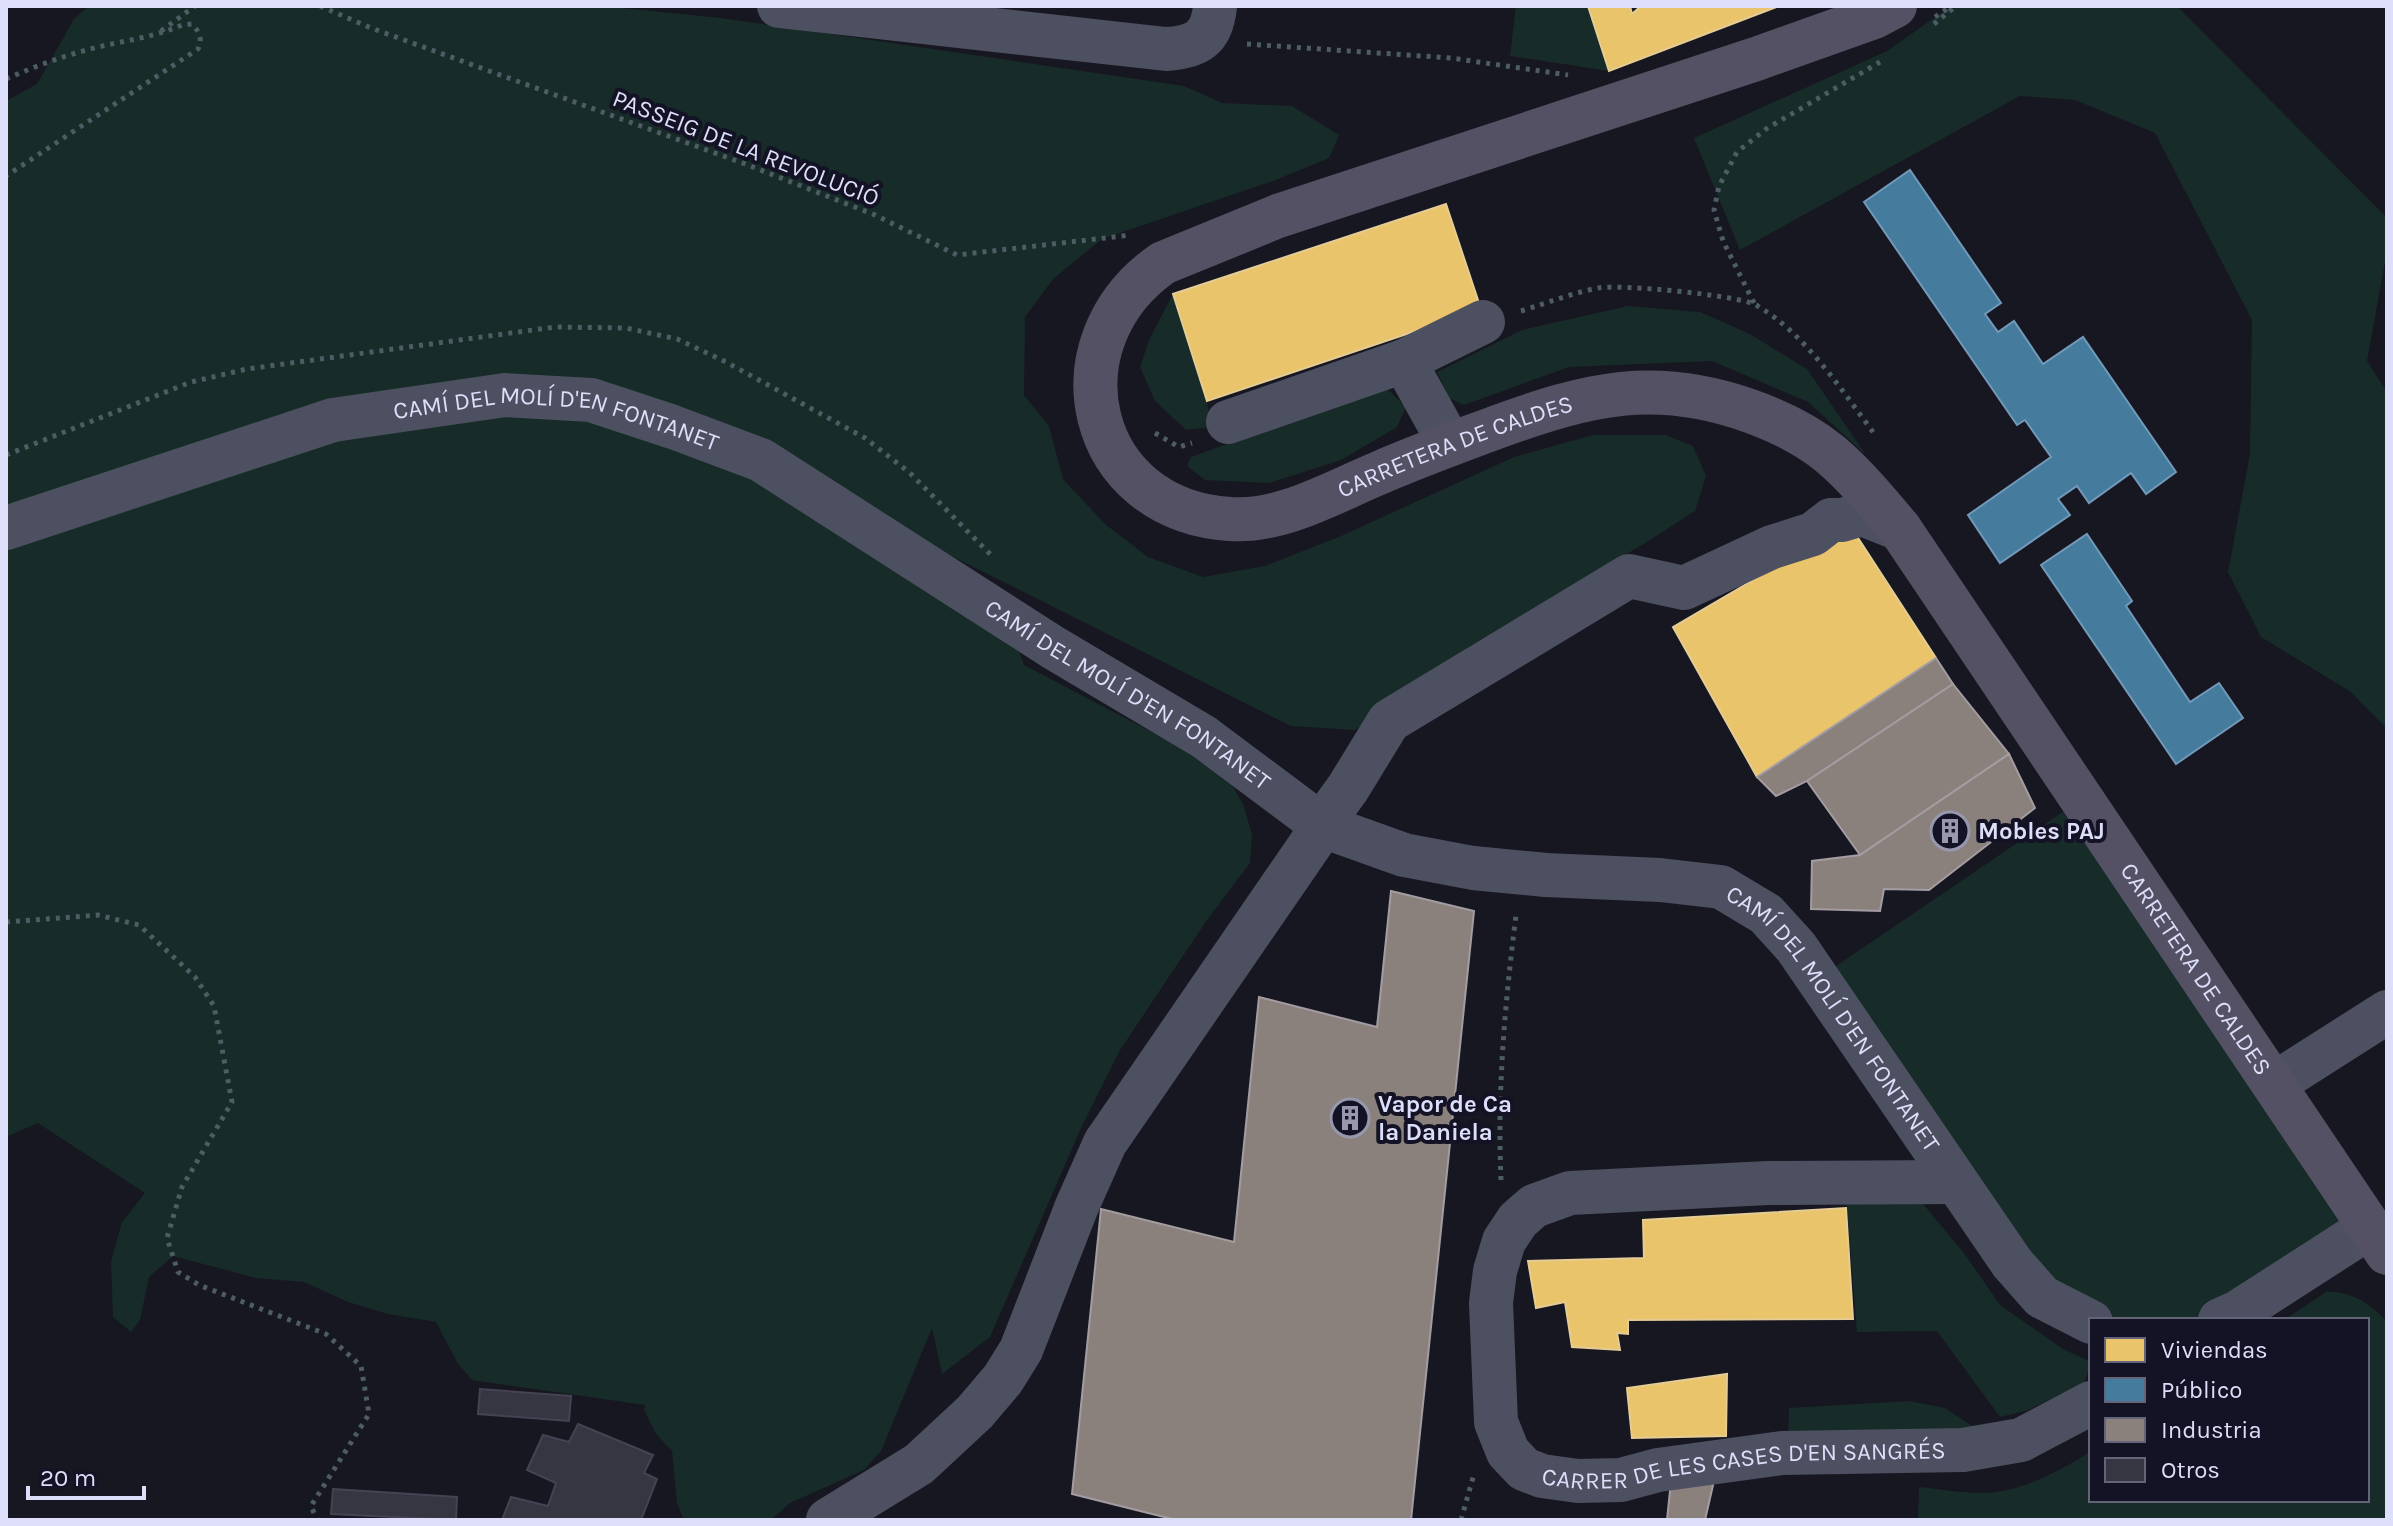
<svg xmlns="http://www.w3.org/2000/svg" width="2393" height="1526" font-family="Karla,sans-serif">
  <style>
    .green { fill: #172b28 }
    .homes { fill: #e9c46a; stroke: #e5cc95; stroke-width: 2 }
    .public { fill: #457b9d; stroke: #7299b9; stroke-width: 2 }
    .industry { fill: #8a817c; stroke: #a39da2; stroke-width: 2 }
    .building { fill: #363642; stroke: #434353; stroke-width: 2 }
    .lines { fill: none; stroke-linecap: round; stroke-linejoin: round }
    .path { stroke: #4e5c63; stroke-width: 5; stroke-dasharray: 4 6; stroke-linecap: butt }
    .minor { stroke: #4d5060; stroke-width: 44 }
    .major { stroke: #545165; stroke-width: 44 }
    .labels { text-anchor: middle; dominant-baseline: central; stroke-width: 8; stroke-linejoin: round; paint-order: stroke }
    .street-label { font-size: 24px; fill: #dcdefa; stroke: #131325 }
    .poi-label { font-size: 24px; font-weight: bold; fill: #dcdefa; stroke: #131325; text-anchor: start }
  </style>
  <rect width="100%" height="100%" fill="#171721"/>
  <g class="green">
    <polygon points="89,6 601,6 721,18 1184,86 1222,103 1292,106 1339,135 1329,158 1273,181 1102,239 1054,278 1025,317 1024,395 1049,426 1063,479 1105,524 1148,557 1203,577 1265,566 1341,536 1514,457 1593,435 1665,435 1693,446 1706,476 1695,511 1642,545 1470,646 1355,730 1291,726 768,464 1012,633 1024,665 1190,752 1225,773 1243,804 1252,834 1250,863 1207,920 1120,1050 1081,1128 990,1337 942,1374 932,1328 881,1451 864,1470 790,1503 771,1520 684,1520 677,1503 672,1451 656,1434 644,1410 645,1405 472,1380 458,1364 436,1322 388,1314 348,1302 304,1282 256,1278 173,1256 149,1277 140,1320 131,1332 113,1317 111,1261 122,1222 145,1193 38,1123 6,1137 6,101 37,84 74,19"/>
    <polygon points="1516,6 1588,6 1609,71 1510,56"/>
    <polygon points="1951,6 2177,6 2387,218 2387,251 2367,361 2387,392 2387,729 2351,692 2261,637 2228,572 2250,454 2252,320 2155,133 2075,100 2020,96 1740,250 1694,138 1887,51"/>
    <polygon points="1173,294 1207,401 1211,427 1186,430 1155,401 1140,367 1149,340"/>
    <polygon points="1628,306 1700,312 1750,334 1807,369 1866,455 1808,402 1712,361 1569,367 1464,405 1449,398 1437,372 1522,330"/>
    <polygon points="1385,387 1406,407 1397,427 1341,460 1269,483 1205,480 1187,466 1191,457"/>
    <polygon points="2082,799 2370,1227 2220,1320 2083,1319 1817,979"/>
    <polygon points="1846,1198 1919,1199 1964,1253 2000,1305 2063,1349 2091,1362 2084,1383 2026,1411 2000,1417 1937,1331 1857,1332"/>
    <path d="M2326 1292C2353 1291 2368 1303 2387 1321V1520H1918L1919 1487C1939 1489 1961 1493 1981 1493 2018 1493 2061 1471 2091 1451V1500H2367V1320H2284Z"/>
    <polygon points="1909,1401 1945,1408 1975,1428 1788,1445 1789,1408"/>
  </g>
  <g class="homes">
    <polygon points="1588,6 1630,6 1632,14 1641,6 1779,6 1609,71"/>
    <polygon points="1446,204 1481,309 1207,401 1173,294"/>
    <polygon points="1849,524 1936,658 1757,777 1673,627"/>
    <polygon points="1846,1208 1853,1319 1628,1320 1628,1334 1617,1333 1620,1350 1572,1347 1565,1302 1536,1308 1528,1261 1644,1258 1643,1220"/>
    <polygon points="1727,1374 1726,1436 1632,1438 1627,1388"/>
  </g>
  <g class="public">
    <polygon points="1910,170 2001,303 1985,314 1998,332 2014,321 2043,364 2083,337 2176,472 2146,494 2131,473 2089,503 2077,486 2058,499 2070,515 2000,563 1968,515 2051,457 2025,420 2017,425 1864,202"/>
    <polygon points="2087,534 2132,601 2126,606 2190,702 2219,683 2243,718 2176,764 2041,565"/>
  </g>
  <g class="industry">
    <polygon points="1936,658 1953,684 1807,781 1776,796 1757,777"/>
    <polygon points="1953,684 2009,754 1860,855 1807,781"/>
    <polygon points="2009,754 2035,808 1929,890 1884,889 1880,911 1811,909 1812,861 1860,855"/>
    <polygon points="1391,891 1474,911 1411,1520 1176,1520 1072,1494 1101,1209 1234,1242 1259,997 1377,1027"/>
    <polygon points="1671,1481 1714,1481 1705,1520 1667,1520"/>
  </g>
  <g class="building">
    <polygon points="480,1389 571,1396 569,1421 478,1414"/>
    <polygon points="578,1424 653,1455 644,1473 657,1479 641,1520 502,1520 511,1497 548,1506 556,1483 527,1470 543,1435 569,1442"/>
    <polygon points="333,1489 457,1497 456,1520 331,1514"/>
  </g>
  <g class="lines">
    <g class="path">
      <polyline points="320,6 371,28 748,165 875,215 957,255 1131,235"/>
      <polyline points="1935,17 1951,6"/>
      <polyline points="1934,24 1956,6"/>
      <polyline points="161,31 195,6"/>
      <polyline points="1247,44 1451,58 1568,75"/>
      <path d="M6 79C33 67 61 57 90 49 121 41 152 38 182 25L192 24C199 31 203 39 198 49L6 176"/>
      <polyline points="1754,303 1723,241 1714,210 1719,186 1737,152 1766,129 1880,62"/>
      <path d="M1521 311C1547 303 1572 293 1598 288 1619 284 1738 295 1756 305 1806 334 1842 391 1876 436"/>
      <polyline points="1155,433 1179,447 1192,443"/>
      <polyline points="6,455 191,382 247,369 555,327 626,328 677,339 726,362 865,438 910,473 991,555"/>
      <polyline points="6,922 98,915 139,925 195,977 214,1006 232,1102 182,1187 167,1238 178,1272 199,1285 326,1334 361,1366 369,1414 311,1506 317,1520"/>
      <path d="M1501 1180C1497 1091 1505 1003 1516 915"/>
      <polyline points="1461,1520 1474,1474"/>
    </g>
    <g class="minor">
      <path d="M779 6 1166 49C1197 47 1212 39 1215 6"/>
      <polyline points="1228,422 1404,361"/>
      <polyline points="1450,444 1404,361 1483,322"/>
      <path id="s1" d="M6 528 333 420 505 395 591 400 673 427 761 460 1054 648 1204 737 1323 826 1404 855 1473 868 1546 875 1660 880 1721 887 1766 914 1796 947 2012 1263 2042 1297 2091 1322"/>
      <polyline points="1321,825 1348,788 1389,721 1629,576 1684,588 1772,547 1813,534 1831,520 1842,520 1862,514 1900,529"/>
      <polyline points="2274,1084 2387,1012"/>
      <path id="s2" d="M1956 1182 1768 1183 1570 1193 1534 1206 1518 1220 1504 1241 1495 1271 1491 1303 1496 1422 1508 1452 1524 1469 1542 1476 1578 1481 1621 1480 1658 1470 1782 1453 1963 1450 2021 1440 2091 1403"/>
      <polyline points="2220,1320 2238,1312 2370,1227"/>
      <polyline points="828,1520 919,1464 975,1412 1003,1379 1021,1350 1077,1206 1105,1143 1323,826"/>
    </g>
    <path class="major" id="s3" d="M1895 6 1874 17 1756 59 1278 216 1163 263C1048 343 1086 510 1230 519 1281 523 1333 492 1379 473 1418 456 1457 442 1497 427 1588 394 1655 377 1750 411 1778 421 1807 435 1830 454 1856 476 1878 503 1900 529L2387 1253"/>
  </g>
  <defs>
    <symbol id="building-ring" viewBox="-11 -11 22 22"><circle r="9.5" fill="#131325" stroke="#9798ae" stroke-width="1.5"/><path d="M-4-6H4V6H1V3H-1V6H-4ZM-2.5-4.3h1.7v1.8h-1.7ZM.8-4.3h1.7v1.8H.8ZM-2.5-1h1.7V.8h-1.7ZM.8-1h1.7V.8H.8Z" fill="#9798ae"/></symbol>
  </defs>
  <g fill-rule="evenodd">
    <use href="#building-ring" x="1928" y="809" width="44" height="44"/>
    <use href="#building-ring" x="1328" y="1096" width="44" height="44"/>
  </g>
  <g class="labels">
    <g class="street-label">
      <text transform="translate(746 148) rotate(21)">PASSEIG DE LA REVOLUCIÓ</text>
      <text stroke="none"><textPath href="#s1" startOffset="572">CAMÍ DEL MOLÍ D'EN FONTANET</textPath></text>
      <text stroke="none"><textPath href="#s3" startOffset="1370">CARRETERA DE CALDES</textPath></text>
      <text stroke="none"><textPath href="#s1" startOffset="1220">CAMÍ DEL MOLÍ D'EN FONTANET</textPath></text>
      <text stroke="none"><textPath href="#s3" startOffset="2400">CARRETERA DE CALDES</textPath></text>
      <text stroke="none"><textPath href="#s1" startOffset="2036">CAMÍ DEL MOLÍ D'EN FONTANET</textPath></text>
      <text stroke="none"><textPath href="#s2" startOffset="932">CARRER DE LES CASES D'EN SANGRÉS</textPath></text>
    </g>
    <g class="poi-label">
      <text x="1978" y="831">Mobles PAJ</text>
      <text x="1378" y="1104">Vapor de Ca<tspan x="1378" dy="28">la Daniela</tspan></text>
    </g>
  </g>
  <rect width="2393" height="1526" fill="none" stroke="#dcdefa" stroke-width="16"/>
  <rect x="2089" y="1318" width="280" height="184" fill="#131325" stroke="#63647a" stroke-width="2"/>
  <rect x="2105" y="1338" width="40" height="24" fill="#e9c46a" stroke="#63647a" stroke-width="2"/>
  <text x="2161" y="1358" font-size="24" fill="#dcdefa">Viviendas</text>
  <rect x="2105" y="1378" width="40" height="24" fill="#457b9d" stroke="#63647a" stroke-width="2"/>
  <text x="2161" y="1398" font-size="24" fill="#dcdefa">Público</text>
  <rect x="2105" y="1418" width="40" height="24" fill="#8a817c" stroke="#63647a" stroke-width="2"/>
  <text x="2161" y="1438" font-size="24" fill="#dcdefa">Industria</text>
  <rect x="2105" y="1458" width="40" height="24" fill="#363642" stroke="#63647a" stroke-width="2"/>
  <text x="2161" y="1478" font-size="24" fill="#dcdefa">Otros</text>
  <path d="M28 1486v12h116v-12" fill="none" stroke="#dcdefa" stroke-width="4"/>
  <text x="40" y="1486" font-size="24" fill="#dcdefa" stroke="#131325" stroke-width="6" paint-order="stroke">20 m</text>
</svg>
